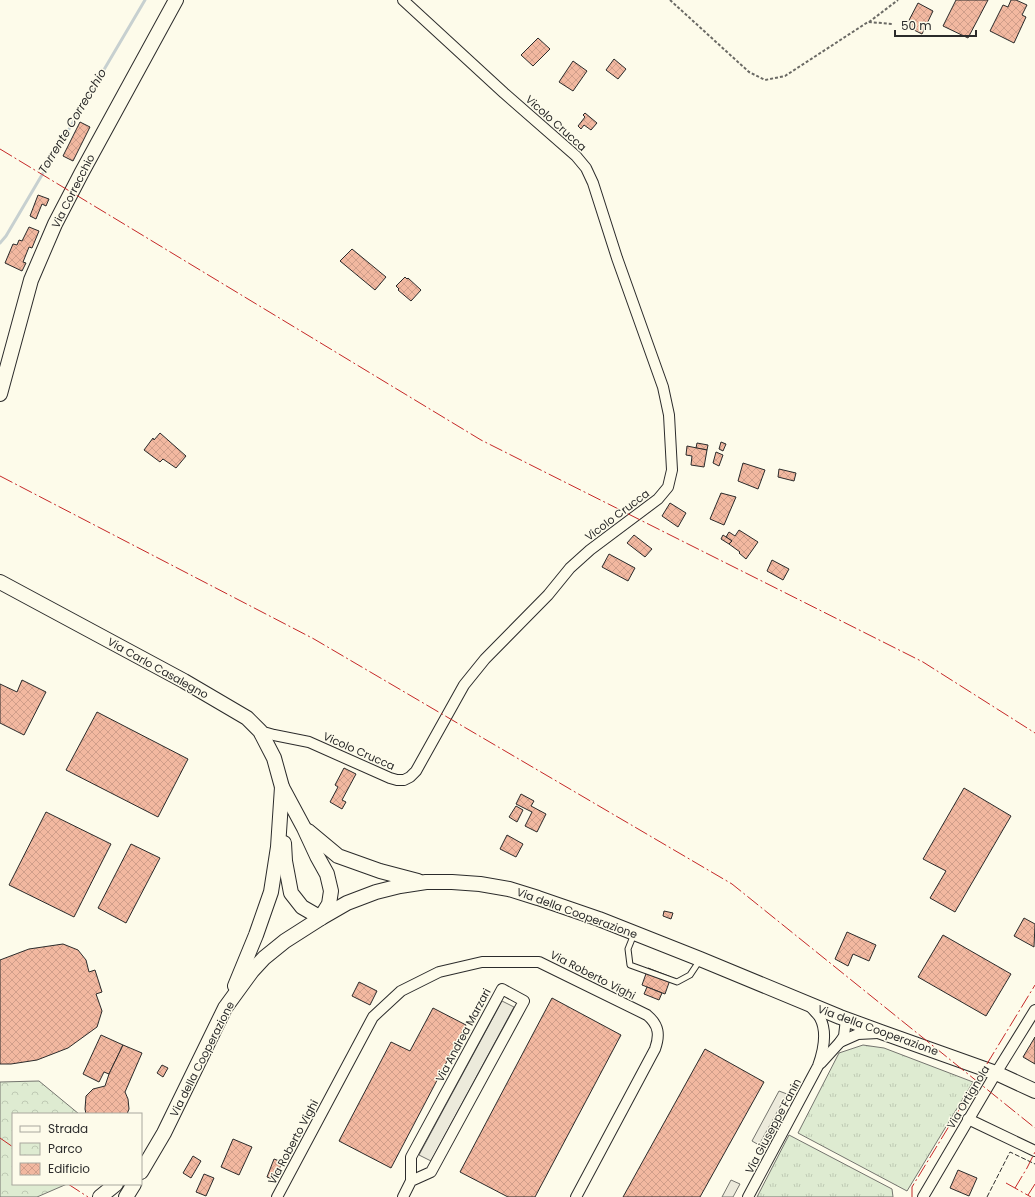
<svg xmlns="http://www.w3.org/2000/svg" width="1035" height="1197" font-family="Poppins,sans-serif">
  <style>
    .grass { fill: url(#grass-tufts); stroke: #74746e }
    .park { fill: url(#park-crowns); stroke: #74746e }
    .parking { fill: #eceadb; stroke: #74746e }
    .lines { fill: none; stroke-linecap: round; stroke-linejoin: round }
    .stream { stroke: #c7d0d0; stroke-width: 3 }
    .building { fill: url(#building-cross-hatch); stroke: #2b2b2b }
    .lane-casing { stroke: #2b2b2b; stroke-width: 7 }
    .street-casing { stroke: #2b2b2b; stroke-width: 12 }
    .secondary-casing { stroke: #2b2b2b; stroke-width: 16 }
    .path { stroke: #6a6964; stroke-width: 2; stroke-dasharray: 3 2; stroke-linecap: butt }
    .lane { stroke: #fdfbea; stroke-width: 5 }
    .street { stroke: #fdfbea; stroke-width: 10 }
    .secondary { stroke: #fdfbea; stroke-width: 14 }
    .fence { stroke: #2b2b2b; stroke-width: 1; stroke-dasharray: 5 2; stroke-linecap: butt }
    .power { stroke: #c62828; stroke-width: 1; stroke-dasharray: 14 3 2 3; stroke-linecap: butt }
    .labels { text-anchor: middle; dominant-baseline: central; stroke-width: 3; stroke-linejoin: round; paint-order: stroke }
    .street-label { font-size: 11px; fill: #2b2b2b; stroke: #fdfbea }
    .water-label { font-size: 12px; font-style: italic; fill: #2b2b2b; stroke: #fdfbea }
  </style>
  <defs>
    <pattern id="grass-tufts" width="24" height="20" patternUnits="userSpaceOnUse"><rect width="24" height="20" fill="#deebd1"/><path d="M3 7l-1-3M5 7V3M7 7l1-3M15 17l-1-3M17 17v-4M19 17l1-3" fill="none" stroke="#bfcab4"/></pattern>
    <pattern id="park-crowns" width="20" height="18" patternUnits="userSpaceOnUse"><rect width="20" height="18" fill="#deebd1"/><path d="M2 6a3 3 0 1 1 6 0M12 15a3 3 0 1 1 6 0" fill="none" stroke="#bfcab4"/></pattern>
    <pattern id="building-cross-hatch" width="8" height="8" patternUnits="userSpaceOnUse"><rect width="8" height="8" fill="#f2b8a0"/><path d="M0 0l8 8M0 8l8-8" fill="none" stroke="#d09e8a"/></pattern>
  </defs>
  <rect width="100%" height="100%" fill="#fdfbea"/>
  <g class="grass">
    <polygon points="863,1045 884,1048 973,1082 907,1191 798,1133 839,1053"/>
    <polygon points="789,1135 892,1189 893,1197 757,1197"/>
  </g>
  <polygon class="park" points="39,1081 79,1114 13,1114 13,1184 67,1184 37,1197 0,1197 0,1082"/>
  <g class="parking">
    <polygon points="502,1001 514,1007 431,1161 419,1155"/>
    <polygon points="779,1091 787,1094 759,1145 752,1141"/>
    <polygon points="731,1180 740,1184 733,1197 722,1197"/>
  </g>
  <g class="lines">
    <polyline class="stream" points="0,243 6,236 145,0"/>
  </g>
  <g class="building">
    <polygon points="956,0 988,0 968,38 943,26"/>
    <polygon points="1011,0 1016,0 1027,5 1022,15 1026,17 1014,43 990,31 1003,5 1008,7"/>
    <polygon points="918,3 933,11 922,34 906,26"/>
    <polygon points="538,38 550,49 533,66 521,55"/>
    <polygon points="614,59 626,69 618,79 606,70"/>
    <polygon points="573,61 587,71 573,91 559,82"/>
    <polygon points="585,113 597,123 591,130 584,125 581,129 578,126 585,117 583,115"/>
    <polygon points="80,122 90,127 73,161 63,156"/>
    <polygon points="38,195 49,199 46,206 42,204 36,219 30,216"/>
    <polygon points="29,227 39,231 32,248 29,247 23,262 26,263 22,271 5,263 13,244 17,245 19,240 22,241"/>
    <polygon points="352,249 386,277 375,290 340,261"/>
    <polygon points="405,277 407,279 408,278 421,290 411,301 398,290 399,289 396,286"/>
    <polygon points="160,433 186,456 176,468 163,459 160,462 144,450 153,438 154,440"/>
    <polygon points="721,442 726,444 723,451 719,449"/>
    <polygon points="697,443 708,445 707,450 696,448"/>
    <polygon points="687,446 707,450 704,467 691,465 692,456 686,455"/>
    <polygon points="716,452 723,455 719,466 713,463"/>
    <polygon points="743,463 765,470 758,489 738,481"/>
    <polygon points="779,469 796,473 794,481 778,477"/>
    <polygon points="721,493 736,497 724,525 710,519"/>
    <polygon points="670,503 686,513 678,527 662,516"/>
    <polygon points="739,530 758,542 746,559 739,553 740,552 729,544 732,541 726,537 729,532 735,536"/>
    <polygon points="634,535 652,549 645,557 627,543"/>
    <polygon points="723,535 732,541 729,544 721,539"/>
    <polygon points="609,554 635,568 628,581 602,567"/>
    <polygon points="772,560 789,569 783,580 767,571"/>
    <polygon points="22,680 46,692 24,735 0,723 0,684 17,692"/>
    <polygon points="97,712 188,759 158,817 66,770"/>
    <polygon points="344,768 356,774 342,800 346,802 342,809 330,802 338,787 335,785"/>
    <polygon points="964,788 1011,816 955,912 930,898 946,871 923,859"/>
    <polygon points="521,794 534,801 531,806 546,814 537,832 525,826 532,812 516,804"/>
    <polygon points="516,806 523,810 517,822 509,817"/>
    <polygon points="46,812 111,844 74,917 9,885"/>
    <polygon points="507,835 523,844 516,857 500,849"/>
    <polygon points="131,844 160,858 126,923 98,908"/>
    <polygon points="664,911 673,913 671,919 663,916"/>
    <polygon points="1024,918 1035,924 1034,947 1014,936"/>
    <polygon points="847,932 876,945 869,961 853,954 848,966 835,959"/>
    <polygon points="943,935 1011,974 986,1016 918,977"/>
    <polygon points="63,944 78,950 86,960 89,972 95,970 102,992 96,994 102,1011 97,1027 68,1048 37,1060 11,1064 0,1064 0,960 29,949"/>
    <polygon points="648,968 671,977 665,994 642,985"/>
    <polygon points="359,982 377,991 370,1005 352,996"/>
    <polygon points="647,987 662,993 659,1000 644,994"/>
    <polygon points="552,998 621,1035 535,1197 508,1197 460,1172"/>
    <polygon points="433,1008 466,1025 391,1168 339,1141 391,1042 410,1051"/>
    <polygon points="101,1035 123,1045 109,1074 104,1072 99,1082 83,1074"/>
    <polygon points="1035,1037 1035,1064 1023,1057"/>
    <polygon points="123,1045 142,1053 125,1092 128,1099 129,1109 127,1114 86,1114 85,1109 86,1096 93,1089 105,1086 109,1074"/>
    <polygon points="705,1049 764,1082 700,1197 623,1197"/>
    <polygon points="162,1065 168,1068 163,1077 157,1073"/>
    <polygon points="233,1139 252,1147 239,1175 221,1167"/>
    <polygon points="193,1156 201,1161 191,1178 183,1173"/>
    <polygon points="274,1159 282,1162 275,1180 267,1177"/>
    <polygon points="958,1170 977,1178 969,1196 950,1188"/>
    <polygon points="204,1174 214,1178 206,1196 196,1192"/>
  </g>
  <g class="lines">
    <defs>
      <polyline id="lane" points="634,934 628,949 630,965 677,982 690,975 700,960"/>
      <g id="street">
        <polyline points="260,731 274,735 309,742 390,778 397,780 404,780 410,777 416,771 464,685 485,659 548,595 570,568 590,550 658,499 668,487 672,470 669,415 663,387 617,258 593,183 586,168 576,156 504,93 403,0"/>
        <polyline points="840,1042 844,1036 846,1019"/>
        <polyline points="821,1063 840,1042 858,1034 878,1033"/>
        <polyline points="968,1119 1035,1151"/>
        <path d="M277 1197 373 1017 401 991 439 972 482 962H539L647 1015C659 1025 660 1035 655 1049L576 1197"/>
        <polyline points="403,1197 411,1181 411,1157 502,989 524,1001 431,1172 411,1181"/>
        <path d="M748 1197 818 1066C823 1052 828 1033 820 1018 818 1014 813 1010 810 1006"/>
        <polyline points="923,1197 996,1073 1035,1010"/>
      </g>
      <g id="secondary">
        <polyline points="0,394 31,280 55,224 82,172 176,0"/>
        <polyline points="0,582 184,681 247,718 260,731 274,758 282,787 304,828 317,856 327,874 331,891 329,904 321,917"/>
        <polyline points="308,831 338,856 380,871 418,881"/>
        <polyline points="284,843 285,861 291,893 302,907 321,918"/>
        <polyline points="235,986 256,935 271,892 278,847 282,787"/>
        <polyline points="141,1172 164,1133 225,1008 252,971 264,958 285,941 321,918 347,903 376,892 400,886 426,882 452,882 480,884 509,889 538,898 599,919 700,959 840,1017 881,1032 996,1073 1035,1091"/>
        <polyline points="100,1197 116,1184"/>
        <polyline points="126,1197 134,1184"/>
      </g>
    </defs>
    <use href="#lane" class="lane-casing"/>
    <use href="#street" class="street-casing"/>
    <use href="#secondary" class="secondary-casing"/>
    <g class="path">
      <polyline points="670,0 749,72 765,80 785,76 868,22 893,24"/>
      <polyline points="869,22 898,0"/>
    </g>
    <use href="#lane" class="lane"/>
    <use href="#street" class="street"/>
    <use href="#secondary" class="secondary"/>
    <polyline class="fence" points="987,1197 1010,1152 1035,1164"/>
    <g class="power">
      <polyline points="0,149 481,440 923,662 1035,733"/>
      <polyline points="0,476 314,639 732,884 1035,1128"/>
      <polyline points="0,1138 13,1147"/>
      <polyline points="1006,1183 1031,1197"/>
      <polyline points="68,1184 88,1197"/>
      <polyline points="1015,1188 1027,1168 1035,1152"/>
      <polyline points="1028,1195 1035,1184"/>
      <polyline points="912,1197 912,1187 1035,985"/>
    </g>
  </g>
  <g class="labels">
    <g class="street-label">
      <text transform="translate(556 123) rotate(42)">Vicolo Crucca</text>
      <text transform="translate(73 191) rotate(-63)">Via Correcchio</text>
      <text transform="translate(617 515) rotate(-37)">Vicolo Crucca</text>
      <text transform="translate(158 668) rotate(29)">Via Carlo Casalegno</text>
      <text transform="translate(359 751) rotate(24)">Vicolo Crucca</text>
      <text transform="translate(577 913) rotate(20)">Via della Cooperazione</text>
      <text transform="translate(593 975) rotate(27)">Via Roberto Vighi</text>
      <text transform="translate(878 1030) rotate(20)">Via della Cooperazione</text>
      <text transform="translate(463 1035) rotate(-62)">Via Andrea Marzari</text>
      <text transform="translate(202 1059) rotate(-63)">Via della Cooperazione</text>
      <text transform="translate(968 1097) rotate(-59)">Via Ortignola</text>
      <text transform="translate(773 1126) rotate(-62)">Via Giuseppe Fanin</text>
      <text transform="translate(293 1142) rotate(-62)">Via Roberto Vighi</text>
    </g>
    <g class="water-label">
      <text transform="translate(72 121) rotate(-59)">Torrente Correcchio</text>
    </g>
  </g>
  <rect x="12" y="1113" width="130" height="72" fill="#fdfbea" stroke="#a9a89e"/>
  <rect x="20" y="1126" width="20" height="6" fill="#fdfbea" stroke="#a9a89e"/>
  <text x="48" y="1133" font-size="12" fill="#2b2b2b">Strada</text>
  <rect x="20" y="1143" width="20" height="12" fill="url(#park-crowns)" stroke="#a9a89e"/>
  <text x="48" y="1153" font-size="12" fill="#2b2b2b">Parco</text>
  <rect x="20" y="1163" width="20" height="12" fill="url(#building-cross-hatch)" stroke="#a9a89e"/>
  <text x="48" y="1173" font-size="12" fill="#2b2b2b">Edificio</text>
  <path d="M895 30v6h81v-6" fill="none" stroke="#2b2b2b" stroke-width="2"/>
  <text x="901" y="30" font-size="12" fill="#2b2b2b" stroke="#fdfbea" stroke-width="3" paint-order="stroke">50 m</text>
</svg>
